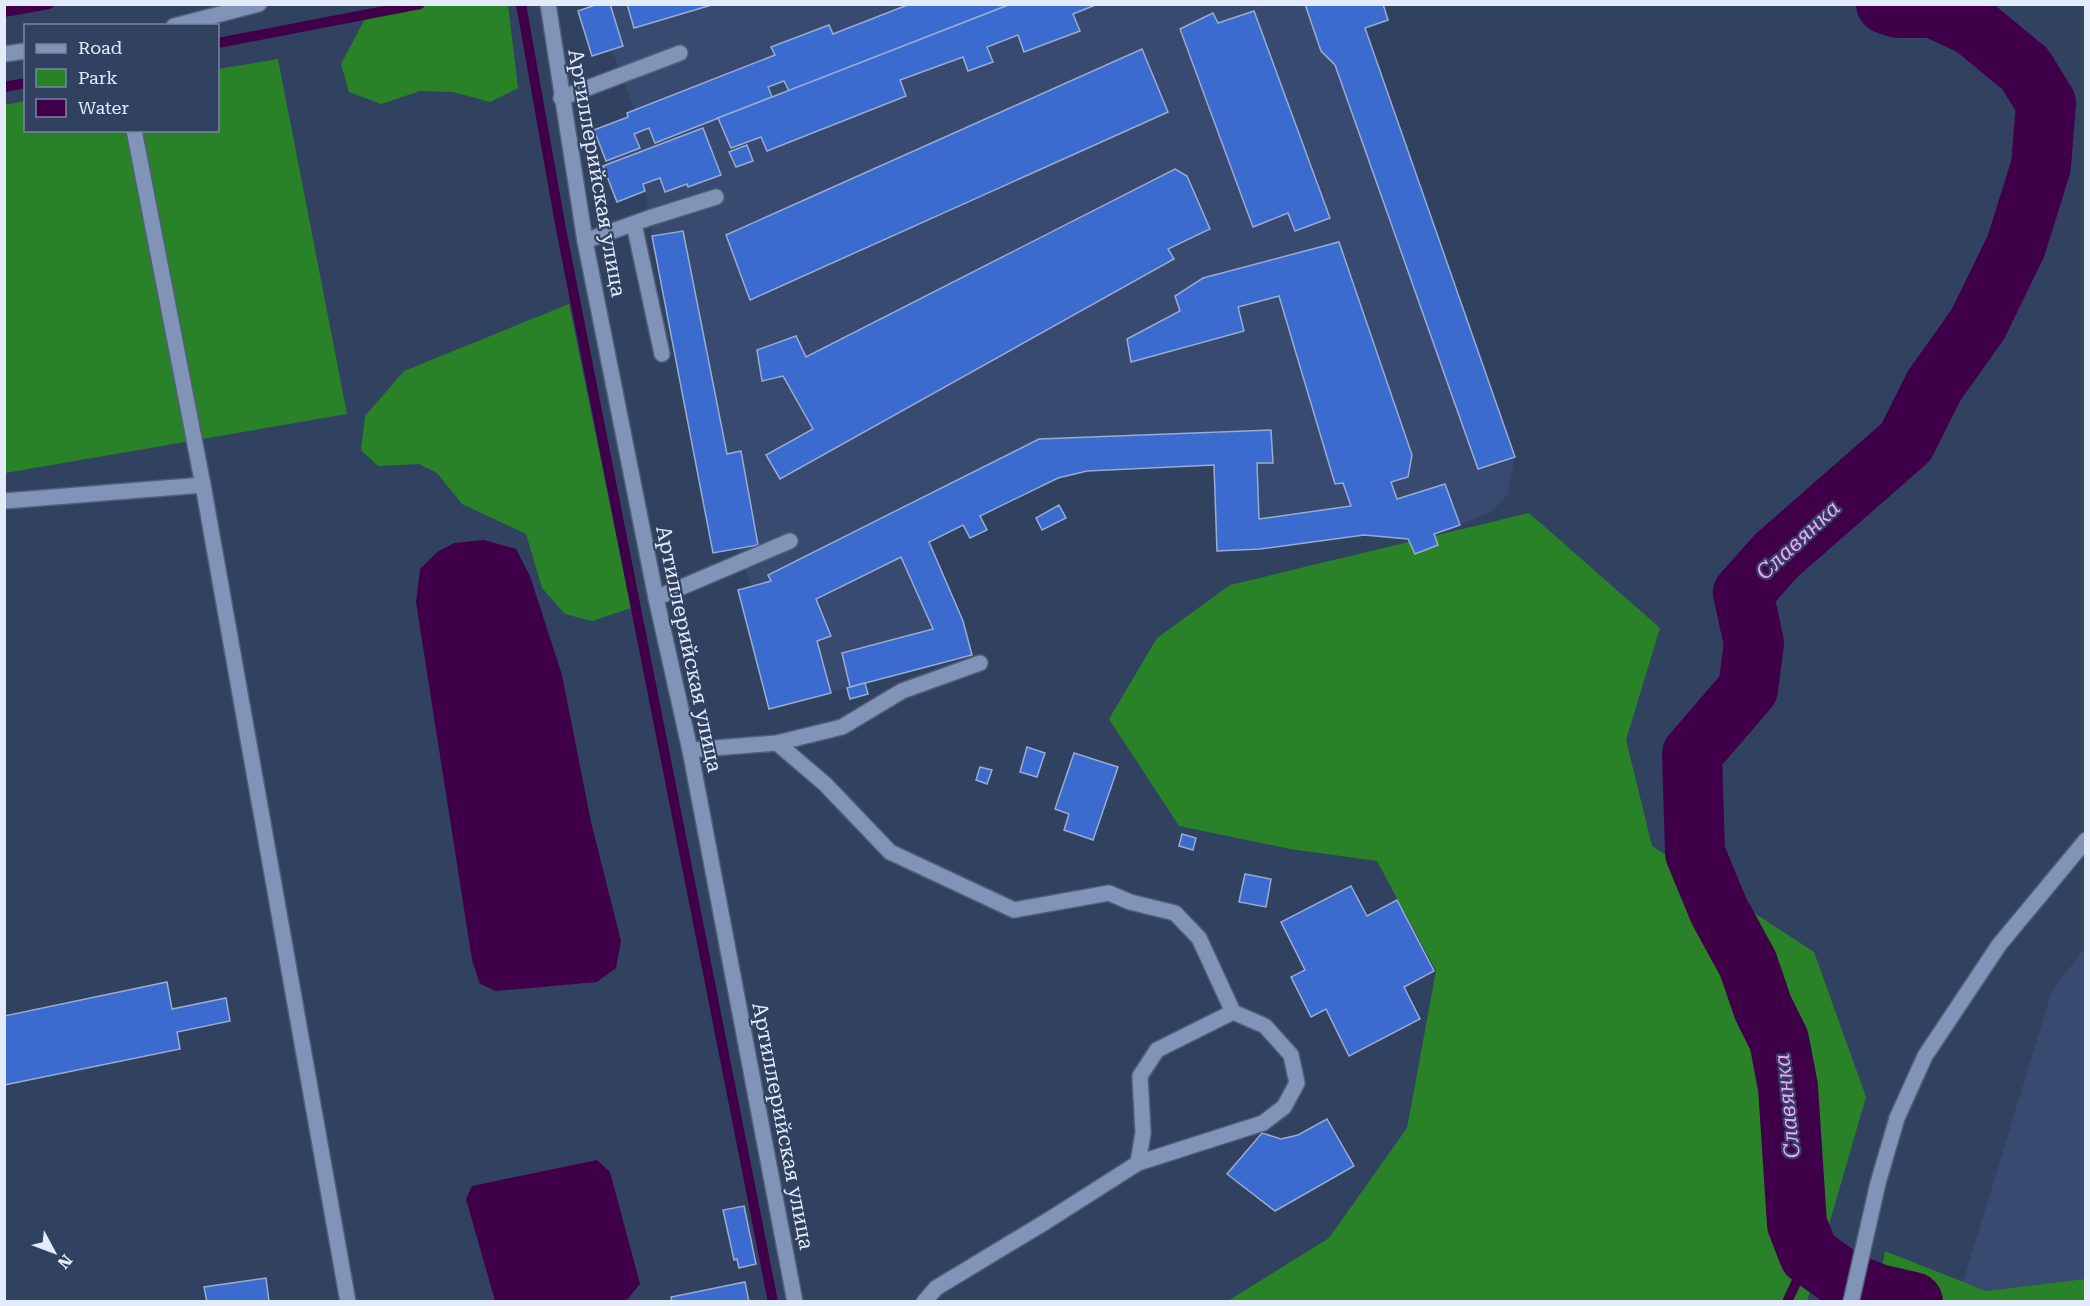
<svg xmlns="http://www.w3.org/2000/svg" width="2090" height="1306" font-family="'Roboto Serif',serif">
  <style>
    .built { fill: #384a70 }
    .green { fill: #298228 }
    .water { fill: #400049 }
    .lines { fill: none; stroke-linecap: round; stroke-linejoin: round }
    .stream { stroke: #400049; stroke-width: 10 }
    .river { stroke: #400049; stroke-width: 60 }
    .building { fill: #3b6bcf; stroke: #98acd1; stroke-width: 1.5 }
    .minor-casing { stroke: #525f78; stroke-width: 18 }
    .minor { stroke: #8094b8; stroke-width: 15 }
    .labels { text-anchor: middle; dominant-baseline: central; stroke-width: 4.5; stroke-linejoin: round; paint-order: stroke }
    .street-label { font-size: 21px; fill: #e3ebfb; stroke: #314261 }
    .water-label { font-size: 22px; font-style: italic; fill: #f4a1fe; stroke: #314261 }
  </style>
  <rect width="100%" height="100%" fill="#314261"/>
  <g class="built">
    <polygon points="598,4 1383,5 1388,20 1365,29 1515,457 1507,495 1491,512 1435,534 1438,545 1408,539 1364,535 1260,549 1217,551 1213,465 1087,471 1058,478 981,516 987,530 970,538 963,525 929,542 963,621 972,655 865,683 868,694 850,699 846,688 769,709 738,590 751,586 739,549 713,553 652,236 645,192 617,202 603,166 608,164 594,130 628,117 627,113 634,109 612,50 592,56 578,11"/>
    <polygon points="2085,948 2085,1279 1986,1291 1963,1282 2052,991"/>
  </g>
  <g class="green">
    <polygon points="385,5 508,5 518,88 490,102 453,92 420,91 381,104 349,92 341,64 370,9"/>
    <polygon points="278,59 347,414 5,473 4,105 25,101 26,130 218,130 218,69"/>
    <polygon points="569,304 631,608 592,621 565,614 542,588 526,534 462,504 437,473 419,464 378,466 361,450 365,416 404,371"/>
    <polygon points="1529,513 1660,628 1626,740 1652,846 1814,952 1866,1097 1807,1301 1228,1301 1329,1238 1407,1128 1436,971 1377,861 1290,849 1179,826 1109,719 1157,638 1230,585"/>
    <polygon points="1885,1251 1986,1291 2085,1279 2085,1301 1876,1301"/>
  </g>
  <g class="water">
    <polygon points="484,540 516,549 530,576 562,675 591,822 621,941 616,968 597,982 496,991 480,984 472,960 416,602 420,569 437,552 454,543"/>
    <polygon points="597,1160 610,1172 640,1284 626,1301 495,1301 466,1199 472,1186"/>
  </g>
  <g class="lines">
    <g class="stream">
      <polyline points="521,4 561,229 773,1302"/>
      <polyline points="4,12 49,4"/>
      <polyline points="218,43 420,4"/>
      <polyline points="4,87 26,83"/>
      <polyline points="1787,1302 1809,1255"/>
    </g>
    <polyline class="river" points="1886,4 1898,8 1934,8 1974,27 2025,69 2046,103 2041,166 2016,246 1978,324 1934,386 1906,442 1777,555 1743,593 1754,643 1748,689 1692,754 1695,853 1719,911 1748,964 1763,1008 1779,1040 1788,1087 1797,1224 1809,1255 1847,1282 1878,1294 1913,1302"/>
  </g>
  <g class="building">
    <polygon points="598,4 610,4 623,46 592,56 578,11"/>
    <polygon points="627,4 715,4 634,28"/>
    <polygon points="910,4 1011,4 789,91 784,81 768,87 772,97 655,143 649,128 634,134 640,148 606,161 594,130 628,117 627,113 775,55 771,47 829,25 833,34"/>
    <polygon points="1011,4 1098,4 1073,14 1080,31 1024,52 1018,35 987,47 993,62 968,71 963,57 900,80 906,96 767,151 761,137 731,148 718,118"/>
    <polygon points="1305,4 1383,4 1388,20 1365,28 1515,457 1478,469 1335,65 1321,51"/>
    <polygon points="1254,11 1330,218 1295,231 1288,213 1253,227 1180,29 1213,13 1218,23"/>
    <polygon points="1142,49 1168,112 750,300 726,235"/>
    <polygon points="703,128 721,175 688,187 687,184 665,192 660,178 643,184 645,191 617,202 603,166"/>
    <polygon points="747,145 753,161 736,167 729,152"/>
    <polygon points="1175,169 1187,176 1210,229 1168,249 1174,259 780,479 766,455 813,429 783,376 762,381 757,350 796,336 806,357"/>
    <polygon points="683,231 727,454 741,451 758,545 713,553 652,236"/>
    <polygon points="1339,242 1412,455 1408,477 1391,482 1397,499 1445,484 1460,525 1434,534 1438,545 1415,554 1408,539 1364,535 1260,549 1217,551 1214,465 1087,471 1058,478 980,516 987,530 970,538 963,525 929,542 963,621 972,655 850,687 842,653 933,629 901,557 816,599 831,636 817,641 831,693 769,709 738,590 771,581 768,575 1039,439 1271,430 1273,463 1257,463 1259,519 1351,506 1343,483 1335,484 1279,296 1238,307 1244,331 1131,362 1127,339 1180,311 1175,296 1203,278"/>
    <polygon points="1059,505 1066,518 1042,530 1036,518"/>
    <polygon points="865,683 868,694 850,699 847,688"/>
    <polygon points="1027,747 1045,753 1037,777 1020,772"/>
    <polygon points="1074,753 1118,767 1093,840 1064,830 1069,814 1055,809"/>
    <polygon points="980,767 992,770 987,784 976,780"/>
    <polygon points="1182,834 1196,838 1193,850 1179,846"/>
    <polygon points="1245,874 1271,879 1266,907 1239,902"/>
    <polygon points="1351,886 1367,916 1397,900 1434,971 1404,987 1420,1019 1349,1056 1326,1009 1311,1017 1291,977 1305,970 1281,922"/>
    <polygon points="167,982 172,1009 226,998 230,1021 177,1032 180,1049 4,1085 4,1016"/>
    <polygon points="1327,1119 1354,1166 1275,1211 1227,1174 1262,1133 1281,1139 1298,1135"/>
    <polygon points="744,1206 756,1264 739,1268 737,1259 734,1260 723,1210"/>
    <polygon points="266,1278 269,1302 207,1302 204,1287"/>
    <polygon points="745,1282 749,1302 672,1302 671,1297"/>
  </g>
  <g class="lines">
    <defs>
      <g id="minor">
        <polyline points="548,4 585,241 656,598 690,750 795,1302"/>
        <polyline points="174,26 259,4"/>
        <polyline points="4,54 26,51"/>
        <polyline points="561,98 680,53"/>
        <polyline points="134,130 203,485 348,1302"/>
        <polyline points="634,224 662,354"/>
        <polyline points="585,241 649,218 716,197"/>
        <polyline points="4,501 203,485"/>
        <polyline points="656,598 790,541"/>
        <polyline points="777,743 842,727 902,691 980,663"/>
        <polyline points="690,750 777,743 825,784 890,852 1014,910 1109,893 1130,902 1175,913 1199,938 1233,1012 1265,1026 1291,1055 1297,1083 1284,1107 1263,1123 1138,1163 1047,1221 936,1288 924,1302"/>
        <polyline points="1138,1163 1143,1133 1140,1076 1157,1050 1233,1012"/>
        <polyline points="1851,1302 1878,1183 1897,1118 1925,1056 1999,945 2086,840"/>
      </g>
    </defs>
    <use href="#minor" class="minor-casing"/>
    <use href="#minor" class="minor"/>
  </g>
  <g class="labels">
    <g class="street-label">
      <text transform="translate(597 173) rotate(80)">Артиллерийская улица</text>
      <text transform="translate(689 649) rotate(78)">Артиллерийская улица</text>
      <text transform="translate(783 1126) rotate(79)">Артиллерийская улица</text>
    </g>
    <g class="water-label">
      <text transform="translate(1798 540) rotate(-43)">Славянка</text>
      <text transform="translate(1787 1106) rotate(-96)">Славянка</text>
    </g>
  </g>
  <rect width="2090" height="1306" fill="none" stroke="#e3ebfb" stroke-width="12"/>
  <rect x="24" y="24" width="195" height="108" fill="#314261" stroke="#78869f" stroke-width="1.5"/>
  <rect x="36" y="44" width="30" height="9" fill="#8094b8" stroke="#78869f" stroke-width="1.5"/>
  <text x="78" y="54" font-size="18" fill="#e3ebfb">Road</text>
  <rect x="36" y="69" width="30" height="18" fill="#298228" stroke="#78869f" stroke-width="1.5"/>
  <text x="78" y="84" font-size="18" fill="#e3ebfb">Park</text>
  <rect x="36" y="99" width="30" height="18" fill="#400049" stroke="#78869f" stroke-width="1.5"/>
  <text x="78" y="114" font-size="18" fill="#e3ebfb">Water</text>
  <g transform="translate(54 1252) rotate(131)" stroke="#314261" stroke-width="4.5" paint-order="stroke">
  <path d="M0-4.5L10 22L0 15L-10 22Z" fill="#e3ebfb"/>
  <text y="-9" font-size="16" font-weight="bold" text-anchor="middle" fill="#e3ebfb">N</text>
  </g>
</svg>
